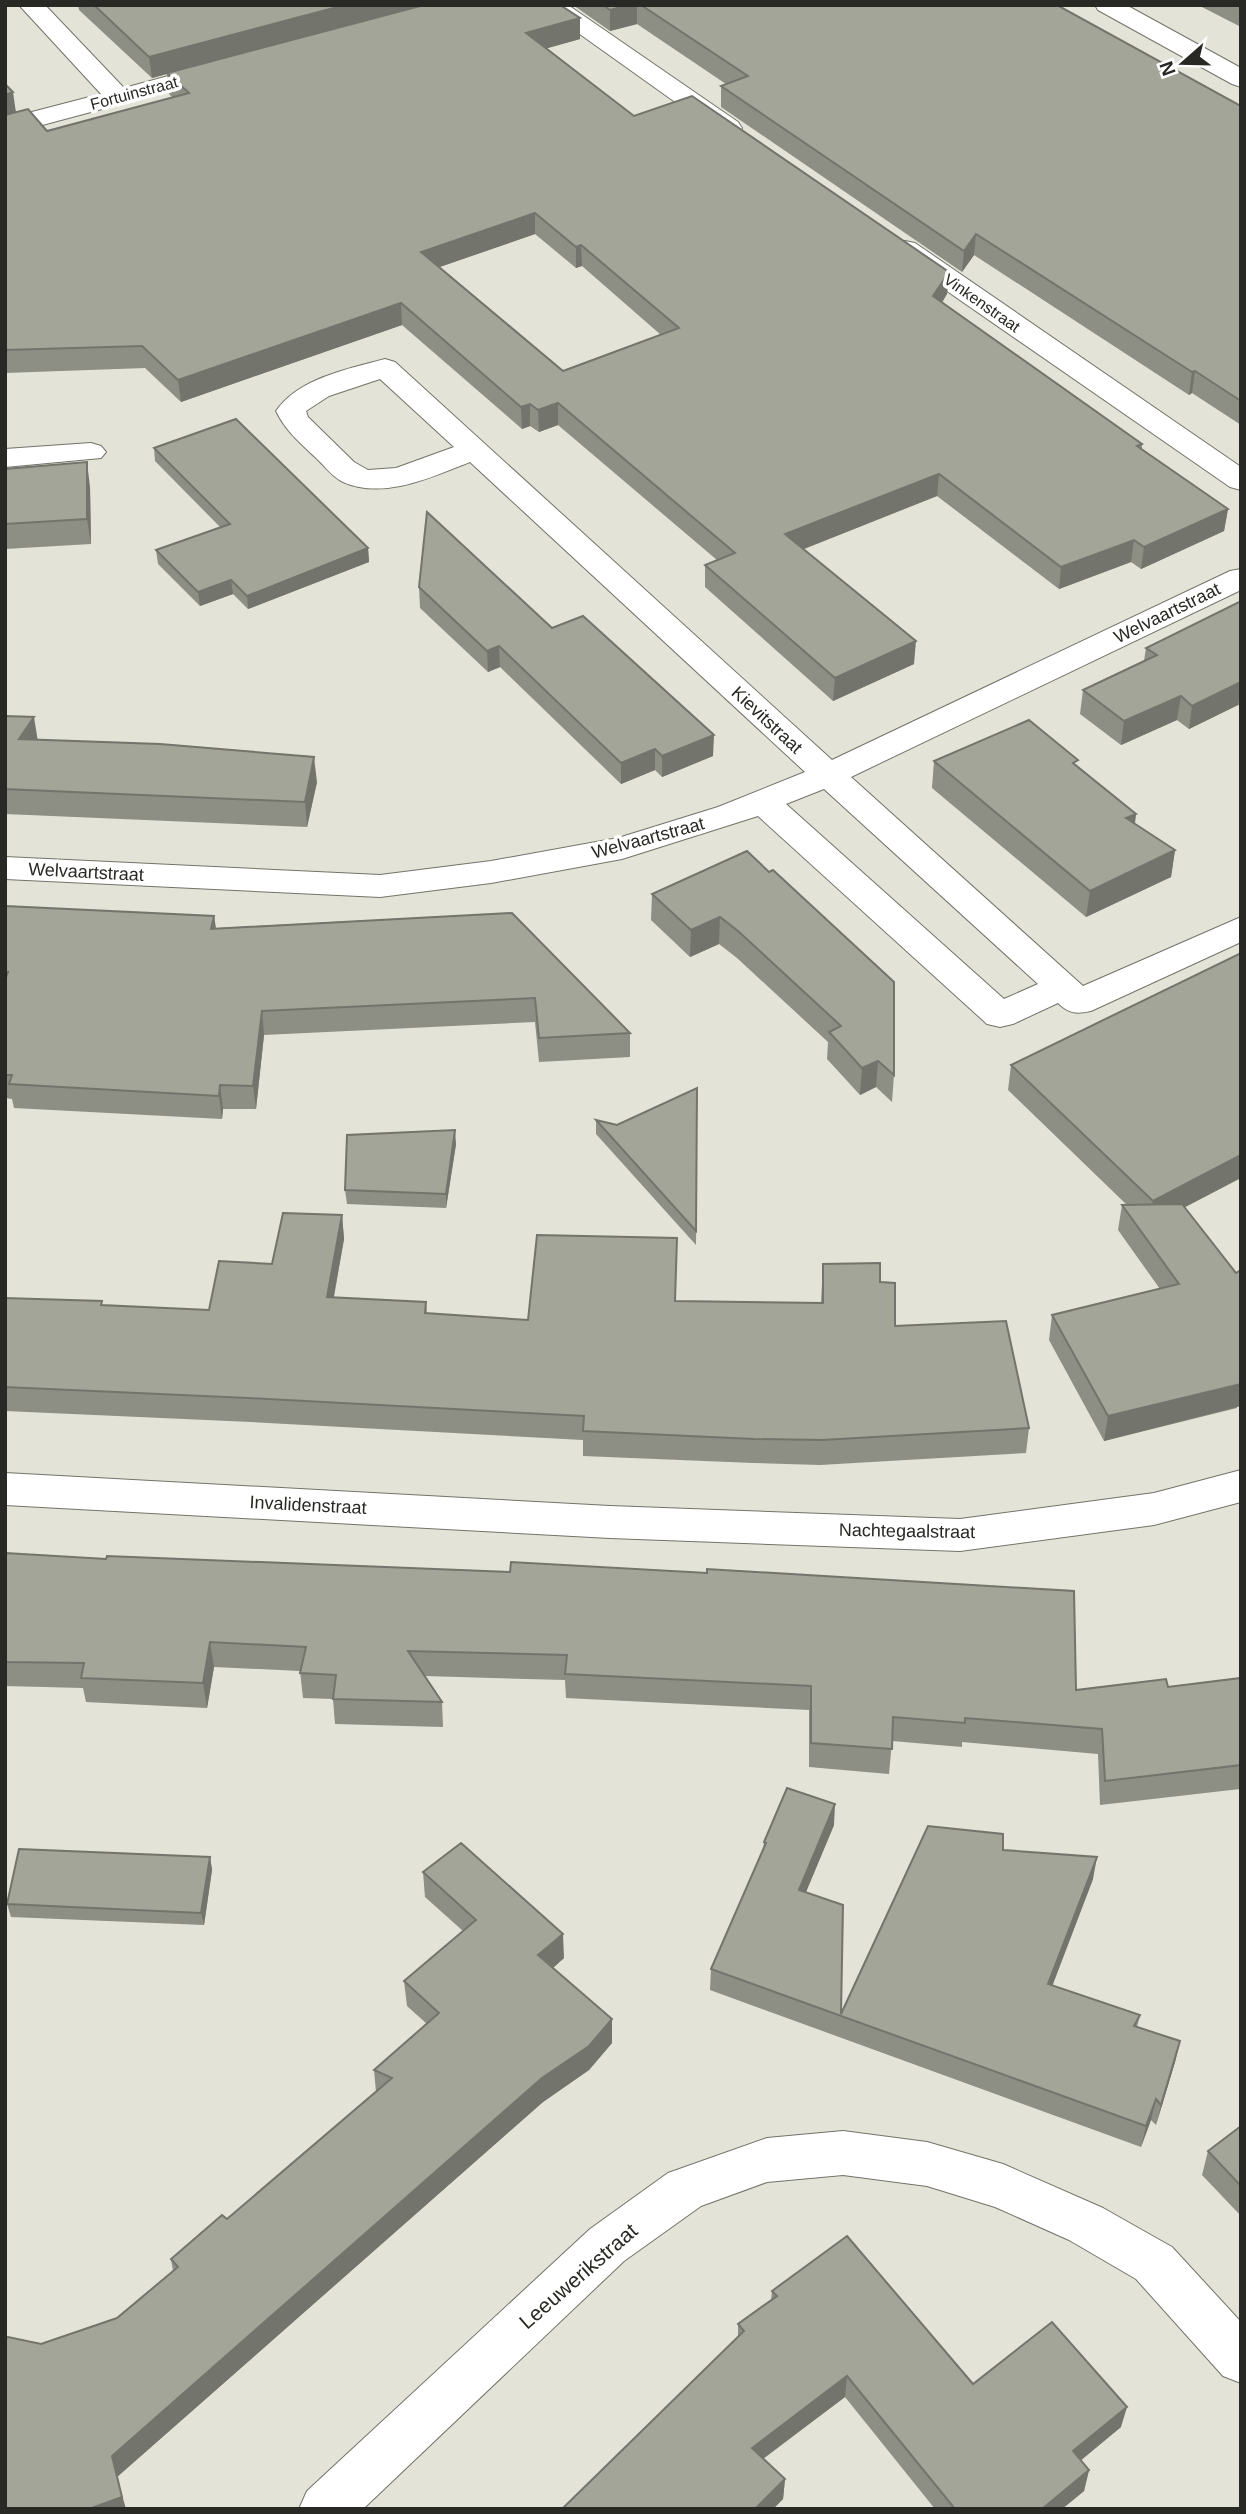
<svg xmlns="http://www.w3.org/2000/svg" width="1246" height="2514" font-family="Arial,sans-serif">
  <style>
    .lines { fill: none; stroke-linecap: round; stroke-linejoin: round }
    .minor-casing { stroke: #737369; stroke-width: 2 }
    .minor { fill: #fff; fill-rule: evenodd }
    .wall { fill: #8d8e84; fill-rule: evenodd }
    .shaded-wall { fill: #73746b }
    .building { fill: #a4a599; stroke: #73746b; stroke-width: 2; fill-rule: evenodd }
    .labels { text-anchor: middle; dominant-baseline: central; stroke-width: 7; stroke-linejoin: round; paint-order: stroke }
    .far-street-label { font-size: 16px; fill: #282824; stroke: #fff }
    .street-label { font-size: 18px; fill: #282824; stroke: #fff }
    .near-street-label { font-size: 21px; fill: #282824; stroke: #fff }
  </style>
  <rect width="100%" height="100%" fill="#e3e3d7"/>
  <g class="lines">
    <defs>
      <g id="minor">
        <polygon points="19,5 45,5 124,88 220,62 229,65 233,70 229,75 5,135 5,119 101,94"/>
        <polygon points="539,5 568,5 738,122 742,128 738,134 729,136 720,134"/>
        <polygon points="1095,5 1126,5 1241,68 1241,87 1232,84 1098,10"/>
        <polygon points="905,241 915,243 1241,467 1241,490 1230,487 895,255 891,249 895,243"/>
        <path d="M385 359 395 362 832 760 1230 571 1241 569V590L851 777 1083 986 1241 917V942L1091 1011C1077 1014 1069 1014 1058 1003L1013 1024 1000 1027 987 1024 758 816 622 859 491 883 380 897 5 879V857L380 875 491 861 618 838 718 807 805 772 470 462C432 477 384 500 343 482 332 477 324 465 315 457 300 443 285 430 276 411 299 378 348 369 385 359ZM380 379 454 447 396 468 368 470 354 462 308 417 306 411 329 396ZM824 789 1038 984 1004 999 786 804Z"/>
        <polygon points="91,443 101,446 106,452 101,458 5,467 5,449"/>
        <polygon points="1241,1470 1241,1502 1154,1525 960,1551 610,1538 5,1505 5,1473 610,1506 960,1519 1154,1493"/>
        <polygon points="843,2131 927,2142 1003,2164 1103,2208 1172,2247 1241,2322 1241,2383 1223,2376 1136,2279 1069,2240 995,2207 927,2186 843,2175 767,2182 701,2206 624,2261 363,2509 299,2509 307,2491 590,2229 668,2173 767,2138"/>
      </g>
    </defs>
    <use href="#minor" class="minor-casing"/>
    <use href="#minor" class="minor"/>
  </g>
  <g class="wall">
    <path d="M78 5H560L580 18V39L547 48 634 116 949 272 947 294 942 303 1142 444V450L1228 509 1224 531 1141 569 1131 562 1059 589 937 496 803 549 914 664 833 701 705 587V565L717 560 558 425 539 432 530 426 522 429 402 325 181 402 145 368 5 373V84L16 112 47 131 173 98 169 94 167 74 152 78 79 10ZM535 234 576 268 582 266 661 335 563 371 440 267Z"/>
    <polygon points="573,5 1057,5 1241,106 1241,425 1192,393 1189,395 974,255 962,272 721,107 721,86 726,84 637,24 610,31"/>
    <polygon points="1198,5 1241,5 1241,27"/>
    <polygon points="154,448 368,548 369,562 248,609 233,594 200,606 158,564 156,550 221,528 155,461"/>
    <polygon points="5,469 90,487 91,544 5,549"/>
    <polygon points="419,587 552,628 713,756 662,777 655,770 621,784 500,667 488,672 420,608"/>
    <polygon points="1241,601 1241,707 1238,705 1189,729 1177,720 1121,745 1080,714 1083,690 1144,661 1146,648"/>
    <polygon points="5,716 38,740 317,782 307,827 5,814"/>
    <polygon points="934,761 1077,766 1136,814 1135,824 1175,850 1171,877 1086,917 932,788"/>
    <polygon points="747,851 894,1075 892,1102 876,1087 860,1095 827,1059 828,1042 737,958 719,944 690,957 651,920 652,894"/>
    <polygon points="5,906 214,916 216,928 512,913 630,1033 630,1057 539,1062 535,1022 264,1035 256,1109 223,1109 222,1119 14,1108 12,1099 5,1098"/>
    <polygon points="1011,1065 1185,1207 1237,1408 1104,1441 1049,1340 1052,1315 1160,1289 1118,1230 1122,1205 1127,1205 1008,1090"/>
    <polygon points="697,1088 696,1245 596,1134 596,1120 617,1125"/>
    <polygon points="456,1144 446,1208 347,1204 345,1190"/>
    <polygon points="342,1215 344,1239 334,1297 426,1302 427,1313 528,1320 675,1301 821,1303 823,1264 880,1282 895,1326 1029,1428 1026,1453 820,1465 753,1463 583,1456 583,1440 251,1422 5,1411 5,1298 102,1305 209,1310"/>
    <polygon points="5,1553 1076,1690 1168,1687 1241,1678 1241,1791 1240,1789 1100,1805 1098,1754 962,1742 962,1747 892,1741 889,1774 809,1767 809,1710 566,1698 565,1680 424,1676 442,1702 443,1727 335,1724 333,1699 303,1698 300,1671 214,1667 207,1708 86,1702 83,1688 5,1686"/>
    <polygon points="834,1825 806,1892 841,2014 1003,1850 1093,1879 1052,1986 1140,2015 1137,2027 1180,2041 1175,2062 1156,2125 1151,2120 1141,2147 710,1990 711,1969 763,1850 764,1842"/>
    <polygon points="210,1857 212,1870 204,1925 11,1917 7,1904"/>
    <polygon points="423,1872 564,1958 553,1968 612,2019 612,2043 589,2070 543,2102 117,2477 41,2344 117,2318 173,2271 171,2259 227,2219 376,2092 374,2070 427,2024 407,2006 404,1981 463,1931 425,1897"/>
    <polygon points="1241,2126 1241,2216 1202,2175 1208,2151"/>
    <polygon points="772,2291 973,2384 1121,2427 1081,2460 1089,2470 1084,2491 1062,2509 935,2509 845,2397 763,2458 785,2479 783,2499 773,2509 738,2337 738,2324 771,2300"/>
  </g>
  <g class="shaded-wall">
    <polygon points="345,5 425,5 152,78 149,57"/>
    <polygon points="628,5 637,5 637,24 610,31 610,10"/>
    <polygon points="580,18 580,39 527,54 526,33"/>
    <polygon points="13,92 16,113 5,117 5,95"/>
    <polygon points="535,213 535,234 422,273 421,252"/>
    <polygon points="976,234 974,255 962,272 964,251"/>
    <polygon points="581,245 582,266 576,268 576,247"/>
    <polygon points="949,272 947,294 931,318 933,296"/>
    <polygon points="401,303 402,325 181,402 178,380"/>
    <polygon points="1195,371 1192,393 1189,395 1192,372"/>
    <polygon points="558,403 558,425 539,432 538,410"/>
    <polygon points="530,404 530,426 522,429 521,407"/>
    <polygon points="87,462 90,487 91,544 87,519"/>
    <polygon points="939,474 937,496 784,557 785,534"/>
    <polygon points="1228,509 1224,531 1141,569 1144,547"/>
    <polygon points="1134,540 1131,562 1059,589 1061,567"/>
    <polygon points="368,548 369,562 248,609 247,596"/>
    <polygon points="231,580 233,594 200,606 198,592"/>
    <polygon points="916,641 914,664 833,701 835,678"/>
    <polygon points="499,646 500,667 488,672 487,651"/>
    <polygon points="1241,682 1238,705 1189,729 1192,706"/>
    <polygon points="1181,696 1177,720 1121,745 1124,721"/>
    <polygon points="34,717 38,742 19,739"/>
    <polygon points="714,735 713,756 662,777 662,756"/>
    <polygon points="655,749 655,770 621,784 621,763"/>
    <polygon points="314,757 317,782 307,827 305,802"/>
    <polygon points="1136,814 1132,840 1126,818"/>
    <polygon points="1175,850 1171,877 1086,917 1090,891"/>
    <polygon points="214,916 217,939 211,929"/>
    <polygon points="720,917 719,944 690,957 691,930"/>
    <polygon points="262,1011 264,1035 256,1109 253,1086"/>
    <polygon points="878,1061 876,1087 860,1095 862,1068"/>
    <polygon points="220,1085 223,1109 222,1119 219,1096"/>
    <polygon points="455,1130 456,1144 446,1208 446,1194"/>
    <polygon points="1241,1155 1241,1178 1149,1226 1153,1201"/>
    <polygon points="342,1215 344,1239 329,1322 327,1297"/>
    <polygon points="1241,1384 1241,1406 1104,1441 1108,1416"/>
    <polygon points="210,1642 214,1667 207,1708 203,1683"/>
    <polygon points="835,1804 834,1825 798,1911 799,1890"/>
    <polygon points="210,1857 212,1870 204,1925 201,1913"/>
    <polygon points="1097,1857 1093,1879 1045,2005 1048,1984"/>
    <polygon points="563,1934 564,1958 539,1980 538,1955"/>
    <polygon points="612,2019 612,2043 589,2070 543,2102 117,2477 126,2509 89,2509 112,2456 542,2078"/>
    <polygon points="1180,2041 1175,2062 1156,2125 1161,2105"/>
    <polygon points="1156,2099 1151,2120 1141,2147 1146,2126"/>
    <polygon points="847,2376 845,2397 751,2468 752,2448"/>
    <polygon points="1127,2407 1121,2427 1068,2471 1073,2451"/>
    <polygon points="1089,2470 1084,2491 1062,2509 1042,2509"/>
    <polygon points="785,2479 783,2499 773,2509 755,2509"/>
  </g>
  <g class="building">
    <polygon points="94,5 345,5 149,57"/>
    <path d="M424 5H560L580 18 526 33 634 116 692 96 949 272 933 296 1142 444 1137 446 1228 509 1144 547 1134 540 1061 567 939 474 785 534 916 641 835 678 705 565 735 553 558 403 538 410 530 404 521 407 401 303 178 380 142 346 5 350V115L28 109 47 131 189 93 167 73ZM535 213 576 247 581 245 679 328 563 371 421 252Z"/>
    <polygon points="603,5 628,5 610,10"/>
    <polygon points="641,5 1057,5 1241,106 1241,401 1195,371 1192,372 976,234 964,251 721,86 748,76"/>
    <polygon points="5,84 13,92 5,95"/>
    <polygon points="236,419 368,548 247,596 231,580 198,592 156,550 230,524 154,448"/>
    <polygon points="87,462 87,519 5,524 5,469"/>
    <polygon points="427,512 552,628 583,616 714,735 662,756 655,749 621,763 499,646 487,651 419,587"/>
    <polygon points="1241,601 1241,682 1192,706 1181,696 1124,721 1083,690 1157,655 1146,648"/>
    <polygon points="5,716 34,717 19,739 160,744 314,757 305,802 5,789"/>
    <polygon points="1029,720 1078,760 1073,763 1136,814 1126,818 1175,850 1090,891 934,761"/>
    <polygon points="747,851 769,872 773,870 894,982 894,1075 878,1061 862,1068 829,1032 841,1026 738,931 720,917 691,930 652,894"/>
    <polygon points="5,906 214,916 211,929 512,913 630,1033 539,1038 535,998 262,1011 253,1086 220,1085 219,1096 9,1084 12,1075 5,1075 5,980 8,972 5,972"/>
    <polygon points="1241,953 1241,1155 1153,1201 1011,1065"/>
    <polygon points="697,1088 696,1231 596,1120 617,1125"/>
    <polygon points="455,1130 446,1194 345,1190 347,1135"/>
    <polygon points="1182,1204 1236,1273 1241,1270 1241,1384 1108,1416 1052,1315 1179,1284 1122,1205"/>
    <polygon points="283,1213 342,1215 327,1297 426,1302 425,1313 528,1320 537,1235 677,1238 675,1301 823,1303 823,1264 880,1263 880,1282 895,1283 895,1326 1006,1321 1029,1428 822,1440 754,1439 583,1431 584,1416 248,1398 5,1387 5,1298 102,1301 101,1305 209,1310 219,1261 272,1264"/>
    <polygon points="5,1553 106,1559 107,1556 510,1572 511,1562 707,1573 707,1569 1074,1591 1076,1690 1166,1679 1168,1687 1241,1678 1241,1765 1105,1781 1102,1729 965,1718 965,1723 893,1717 892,1749 811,1743 811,1686 565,1674 567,1655 408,1651 442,1702 333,1699 336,1675 300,1673 306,1647 210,1642 203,1683 81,1678 84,1663 5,1662"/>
    <polygon points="787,1788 835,1804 799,1890 843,1905 841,2014 928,1826 1003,1834 1003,1850 1097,1857 1048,1984 1140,2015 1134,2026 1180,2041 1161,2105 1156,2099 1146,2126 711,1969 766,1843 764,1842"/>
    <polygon points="461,1843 563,1934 538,1955 612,2019 589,2046 542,2078 112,2456 122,2497 89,2509 5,2509 5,2338 8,2337 41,2344 117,2318 178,2267 171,2259 222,2215 227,2219 392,2078 374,2070 439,2013 404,1981 476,1920 423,1872"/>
    <polygon points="19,1849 210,1857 201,1913 7,1904"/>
    <polygon points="1241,2126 1241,2186 1208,2151"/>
    <polygon points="847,2236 973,2384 1052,2322 1127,2407 1073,2451 1089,2470 1042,2509 955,2509 847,2376 752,2448 785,2479 755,2509 562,2509 744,2331 738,2324 777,2296 772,2291"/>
  </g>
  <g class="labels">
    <g class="far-street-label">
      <text transform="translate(134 93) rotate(-15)">Fortuinstraat</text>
      <text transform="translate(982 303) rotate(35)">Vinkenstraat</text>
    </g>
    <g class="street-label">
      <text transform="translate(1167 613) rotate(-26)">Welvaartstraat</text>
      <text transform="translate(767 720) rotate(43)">Kievitstraat</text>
      <text transform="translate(648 838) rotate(-15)">Welvaartstraat</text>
      <text transform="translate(86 872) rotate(3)">Welvaartstraat</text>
      <text transform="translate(308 1505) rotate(3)">Invalidenstraat</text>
      <text transform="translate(907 1531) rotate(1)">Nachtegaalstraat</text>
    </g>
    <g class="near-street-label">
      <text transform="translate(578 2276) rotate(-41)">Leeuwerikstraat</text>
    </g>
  </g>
  <rect width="1246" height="2514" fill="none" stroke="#282824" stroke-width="14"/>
  <g transform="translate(1183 63) rotate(250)" stroke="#ffffff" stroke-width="5" paint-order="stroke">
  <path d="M0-5L12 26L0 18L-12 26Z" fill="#282824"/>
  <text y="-10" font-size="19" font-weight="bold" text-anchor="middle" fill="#282824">N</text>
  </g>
</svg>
